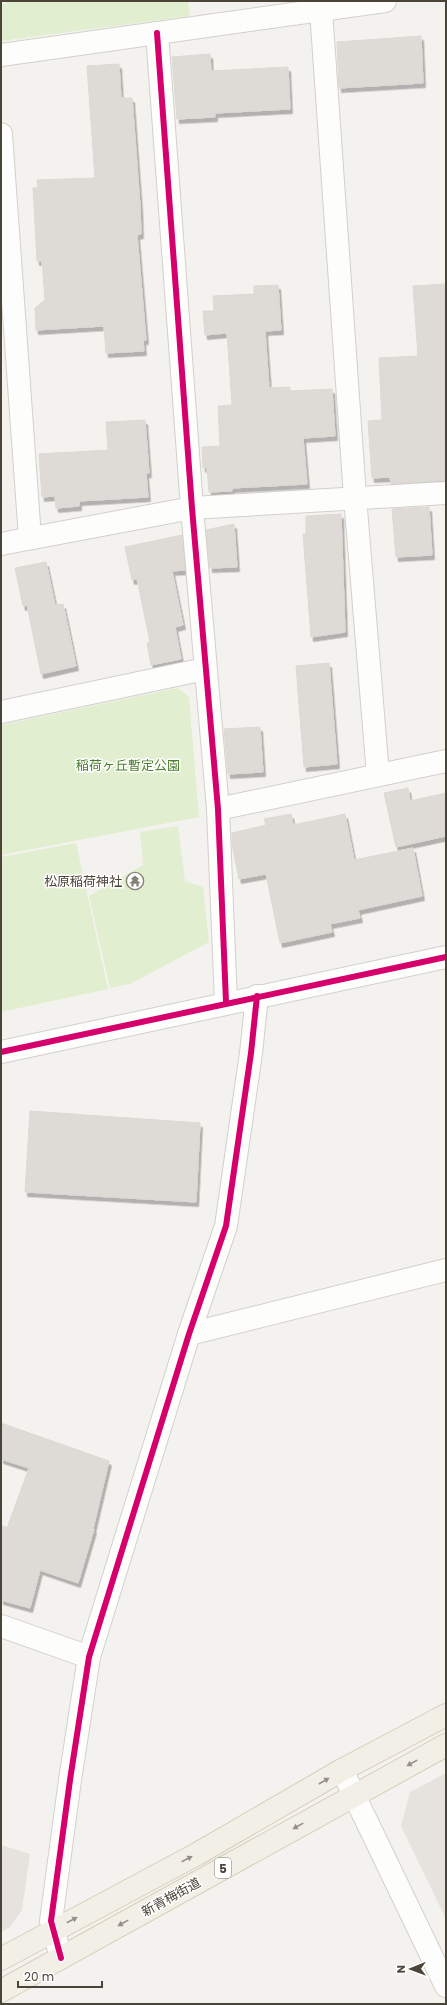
<svg xmlns="http://www.w3.org/2000/svg" width="447" height="2005" font-family="Poppins,'Noto Sans JP',sans-serif">
  <style>
    .green { fill: #e1eecf }
    .parking { fill: #e6e3df }
    .building { fill: #dedbd6; stroke: #dcd9d4; filter: url(#shadow) }
    .lines { fill: none; stroke-linecap: round; stroke-linejoin: round }
    .minor-casing { stroke: #d2d0cb; stroke-width: 24 }
    .tertiary-casing { stroke: #d2d0cb; stroke-width: 24 }
    .primary-casing { stroke: #d6cebb; stroke-width: 24 }
    .minor { stroke: #fdfdfc; stroke-width: 22 }
    .tertiary { stroke: #fdfdfc; stroke-width: 22 }
    .primary { stroke: #f2efe6; stroke-width: 22 }
    .cycleway-casing { stroke: #fff; stroke-width: 8 }
    .cycleway { stroke: #d6006c; stroke-width: 6 }
    .oneway { fill: #969187 }
    .labels { text-anchor: middle; dominant-baseline: central; stroke-width: 3; stroke-linejoin: round; paint-order: stroke }
    .shield { fill: #fff; stroke: #817c74; stroke-width: 1 }
    .shield-label { font-size: 12px; font-weight: bold; fill: #4b4439 }
    .park-label { font-size: 13px; fill: #4a7f2a; stroke: #fff }
    .poi-label { font-size: 13px; fill: #4b4439; stroke: #fff; text-anchor: end }
    .street-label { font-size: 13px; fill: #4b4439; stroke: #fff }
  </style>
  <defs>
    <filter id="shadow"><feDropShadow dx="2.5" dy="4.5" stdDeviation="0" flood-color="#0004"/></filter>
  </defs>
  <rect width="100%" height="100%" fill="#f4f2ee"/>
  <g class="green">
    <polygon points="12,1 188,1 190,16 1,41 1,4"/>
    <polygon points="178,688 189,697 199,817 1,855 1,725"/>
    <polygon points="178,826 185,881 203,887 209,942 130,984 110,988 89,896 143,865 140,832"/>
    <polygon points="76,843 108,989 1,1012 1,857"/>
  </g>
  <g class="parking">
    <polygon points="446,1773 446,1919 401,1826 410,1792"/>
    <polygon points="1,1845 30,1854 22,1910 10,1927 1,1932"/>
  </g>
  <g class="building">
    <polygon points="421,36 423,83 339,88 337,42"/>
    <polygon points="210,54 211,71 288,67 290,109 215,113 215,117 177,119 172,57"/>
    <polygon points="119,64 121,98 132,98 140,206 141,234 137,235 146,340 143,340 144,351 106,353 104,326 36,330 35,308 45,300 42,261 37,261 33,188 38,188 37,180 95,178 87,66"/>
    <polygon points="446,284 446,480 391,484 390,477 372,478 368,421 382,420 379,358 418,356 413,286"/>
    <polygon points="278,285 281,330 265,331 269,388 290,387 290,391 332,389 335,436 303,438 307,484 232,488 232,491 209,492 207,467 203,468 202,447 220,446 218,406 232,405 227,333 205,335 203,311 214,311 213,296 254,294 254,286"/>
    <polygon points="145,420 149,473 146,473 148,497 79,501 79,506 56,508 55,496 42,497 39,454 108,450 106,422"/>
    <polygon points="429,507 432,555 396,557 392,509"/>
    <polygon points="341,514 345,632 311,637 303,534 306,534 306,516"/>
    <polygon points="234,524 237,567 210,568 206,530"/>
    <polygon points="182,535 185,570 172,571 183,625 175,627 181,659 151,665 147,643 150,642 137,579 132,580 125,547"/>
    <polygon points="46,562 55,605 63,604 76,666 41,674 27,605 23,606 15,568"/>
    <polygon points="329,663 337,764 304,767 296,666"/>
    <polygon points="260,727 263,772 228,774 224,729"/>
    <polygon points="408,788 410,801 446,793 446,836 396,847 384,793"/>
    <polygon points="291,814 293,825 345,814 354,860 413,848 422,896 358,910 360,918 330,924 332,932 280,943 266,874 239,879 232,844 232,833 266,825 264,819"/>
    <polygon points="30,1111 200,1123 196,1202 25,1192"/>
    <polygon points="1,1423 109,1461 93,1529 94,1529 78,1583 40,1570 30,1608 1,1600 1,1525 7,1528 29,1468 1,1459"/>
  </g>
  <g class="lines">
    <defs>
      <g id="minor">
        <polyline points="321,10 355,497 378,775"/>
        <polyline points="157,33 192,508 218,809 226,1002"/>
        <polyline points="1,55 385,1"/>
        <polyline points="1,134 30,538"/>
        <polyline points="1,544 192,508 446,493"/>
        <polyline points="1,712 205,669"/>
        <polyline points="218,809 446,761"/>
        <polyline points="189,1334 446,1270"/>
        <polyline points="1,1626 89,1657"/>
        <polyline points="61,1958 51,1921 70,1780 89,1657 189,1334 226,1226 251,1053 257,996"/>
      </g>
      <g id="tertiary">
        <polyline points="1,1052 446,957"/>
        <polyline points="342,1770 446,1986"/>
      </g>
      <g id="primary">
        <polyline points="1,1959 197,1854 342,1770 446,1715"/>
        <polyline points="1,1991 446,1745"/>
      </g>
    </defs>
    <use href="#minor" class="minor-casing"/>
    <use href="#tertiary" class="tertiary-casing"/>
    <use href="#primary" class="primary-casing"/>
    <use href="#minor" class="minor"/>
    <use href="#tertiary" class="tertiary"/>
    <use href="#primary" class="primary"/>
    <defs>
      <g id="cycleway">
        <polyline points="157,33 192,508 218,809 226,1002"/>
        <polyline points="1,1052 446,957"/>
        <polyline points="61,1958 51,1921 70,1780 89,1657 189,1334 226,1226 251,1053 257,996"/>
      </g>
    </defs>
    <use href="#cycleway" class="cycleway-casing"/>
    <use href="#cycleway" class="cycleway"/>
  </g>
  <defs><path id="oneway-solid" d="M-6-.8H1V-3.2L6.5 0L1 3.2V.8H-6Z"/></defs>
  <g class="oneway">
    <use href="#oneway-solid" transform="translate(412 1763) rotate(151)"/>
    <use href="#oneway-solid" transform="translate(324 1781) rotate(-30)"/>
    <use href="#oneway-solid" transform="translate(298 1826) rotate(151)"/>
    <use href="#oneway-solid" transform="translate(187 1859) rotate(-28)"/>
    <use href="#oneway-solid" transform="translate(72 1920) rotate(-28)"/>
    <use href="#oneway-solid" transform="translate(123 1923) rotate(151)"/>
  </g>
  <defs>
    <symbol id="temple-ring" viewBox="-11 -11 22 22"><circle r="9.5" fill="#fff" stroke="#868178" stroke-width="1.5"/><path d="M0-6L5-2H3V0L6.5 2.5H4V6H1.5V3h-3V6H-4V2.5H-6.5L-3 0V-2H-5Z" fill="#868178"/></symbol>
  </defs>
  <g fill-rule="evenodd">
    <use href="#temple-ring" x="125" y="871" width="20" height="20"/>
  </g>
  <g class="labels">
    <rect class="shield" x="215" y="1858" width="16" height="20" rx="3"/>
    <g class="shield-label">
      <text x="223" y="1868">5</text>
    </g>
    <g class="park-label">
      <text x="128" y="765">稲荷ヶ丘暫定公園</text>
    </g>
    <g class="poi-label">
      <text x="122" y="881">松原稲荷神社</text>
    </g>
    <g class="street-label">
      <text transform="translate(171 1897) rotate(-29)">新青梅街道</text>
    </g>
  </g>
  <rect width="447" height="2005" fill="none" stroke="#4b4439" stroke-width="4"/>
  <g transform="translate(411 1969) rotate(269)" stroke="#ffffff" stroke-width="3" paint-order="stroke">
  <path d="M0-3L7 15L0 10L-7 15Z" fill="#4b4439"/>
  <text y="-6" font-size="11" font-weight="bold" text-anchor="middle" fill="#4b4439">N</text>
  </g>
  <path d="M18 1981v6h84v-6" fill="none" stroke="#4b4439" stroke-width="2"/>
  <text x="24" y="1981" font-size="12" fill="#4b4439" stroke="#ffffff" stroke-width="3" paint-order="stroke">20 m</text>
</svg>
